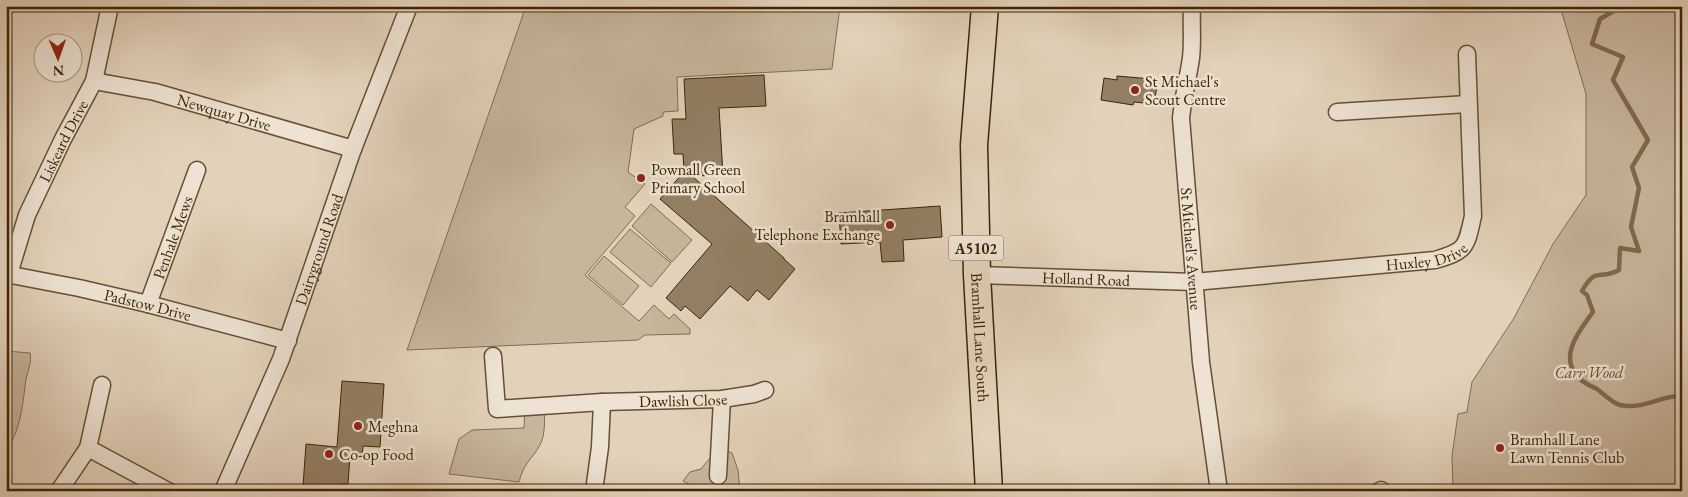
<svg xmlns="http://www.w3.org/2000/svg" width="1688" height="497" font-family="'EB Garamond',serif">
  <style>
    .green { fill: #c7b59c; stroke: #826d50 }
    .lines { fill: none; stroke-linecap: round; stroke-linejoin: round }
    .stream { stroke: #7f694c; stroke-width: 4.5 }
    .building { fill: #937f63; stroke: #3d2503 }
    .street-casing { stroke: #665031; stroke-width: 19 }
    .primary-casing { stroke: #3d2503; stroke-width: 29 }
    .street { stroke: #ede2d3; stroke-width: 16 }
    .primary { stroke: #e3d2bb; stroke-width: 26 }
    .poi-dot { fill: #8f2418; stroke: #ede2d3; stroke-width: 2 }
    .labels { text-anchor: middle; dominant-baseline: central; stroke-width: 5; stroke-linejoin: round; paint-order: stroke }
    .shield { fill: #ede2d3; stroke: #725e41; stroke-width: 1 }
    .shield-label { font-size: 15px; font-weight: bold; fill: #3d2503 }
    .poi-label { font-size: 16px; fill: #3d2503; stroke: #ede2d3; text-anchor: start }
    .street-label { font-size: 16px; fill: #3d2503; stroke: #ede2d3 }
    .park-label { font-size: 16px; font-style: italic; fill: #604929; stroke: #ede2d3 }
  </style>
  <rect width="100%" height="100%" fill="#e3d2bb"/>
  <filter id="stains"><feTurbulence type="fractalNoise" baseFrequency=".004" numOctaves="4"/><feColorMatrix values="0 0 0 0 .2 0 0 0 0 .09 0 0 0 0 .02 0 0 0 .5 -.17"/></filter>
  <radialGradient id="worn" r=".72"><stop offset=".6" stop-color="#630" stop-opacity="0"/><stop offset="1" stop-color="#630" stop-opacity=".3"/></radialGradient>
  <g class="green">
    <polygon points="526,6 840,6 832,69 677,77 678,111 663,112 663,116 634,129 628,172 645,184 625,207 635,216 585,275 639,321 654,305 669,319 674,314 690,329 690,334 645,335 638,340 407,350"/>
    <polygon points="1560,6 1681,6 1682,491 1453,491 1452,456 1458,414 1467,412 1472,382 1514,318 1553,244 1586,195 1586,94"/>
    <polygon points="651,204 692,240 672,262 632,226"/>
    <polygon points="630,229 671,263 651,287 610,252"/>
    <polygon points="604,256 639,286 623,305 588,275"/>
    <path d="M6 351 30 353C32 362 28 370 26 379 23 402 21 431 6 450Z"/>
    <path d="M545 406C544 418 546 434 540 445 531 461 524 462 519 482L449 474 459 439 472 430 524 428 525 408Z"/>
    <polygon points="719,447 732,453 738,470 740,491 700,491 683,481 690,472 701,469"/>
  </g>
  <g class="lines">
    <path class="stream" d="M1617 6V9L1600 19 1592 44 1623 57 1613 80 1648 140 1632 167 1639 188 1631 227 1639 251 1620 248 1619 270C1599 281 1597 265 1582 291L1587 295 1593 312C1580 330 1558 356 1578 377 1583 383 1591 386 1597 389 1604 394 1612 403 1620 405 1643 410 1659 396 1680 396L1682 426"/>
  </g>
  <g class="building">
    <polygon points="764,75 766,106 719,108 723,175 692,176 784,258 784,259 795,269 769,300 757,290 748,301 730,286 700,319 685,306 681,311 666,298 712,244 660,199 684,172 683,154 674,154 672,119 686,119 684,79"/>
    <polygon points="1117,76 1152,79 1151,85 1157,86 1154,104 1134,102 1133,105 1101,100 1104,78 1117,80"/>
    <polygon points="940,206 942,237 903,240 904,261 882,262 880,242 841,244 839,213"/>
    <polygon points="342,381 384,384 380,447 363,446 362,457 350,456 348,484 339,484 339,489 303,486 306,444 337,447"/>
  </g>
  <g class="lines">
    <defs>
      <g id="street">
        <path id="s1" d="M1192 6C1191 24 1193 41 1191 58 1188 78 1183 98 1181 118L1201 362 1219 491"/>
        <path id="s2" d="M94 81 155 92 353 149"/>
        <polyline points="1337,112 1468,104"/>
        <path id="s3" d="M6 274 79 288 148 304 288 341"/>
        <path id="s4" d="M9 274 27 215 63 139 94 81 110 6"/>
        <path id="s5" d="M977 275 1194 282 1435 260C1466 251 1466 248 1473 216L1467 54"/>
        <path id="s6" d="M148 304 197 170"/>
        <polyline points="493,356 497,409 602,402 600,447 594,491"/>
        <path id="s7" d="M602 402 722 399 754 394 765 390"/>
        <polyline points="88,448 168,491"/>
        <polyline points="718,476 722,399"/>
        <polyline points="1381,490 1382,491"/>
        <polyline points="59,491 88,448 102,385"/>
        <path id="s8" d="M223 491 281 359 353 149 409 6"/>
      </g>
      <g id="primary">
        <path id="s9" d="M985 6 974 145 977 275 989 491"/>
      </g>
    </defs>
    <use href="#street" class="street-casing"/>
    <use href="#primary" class="primary-casing"/>
    <use href="#street" class="street"/>
    <use href="#primary" class="primary"/>
  </g>
  <g class="poi-dot">
    <circle cx="1135" cy="90" r="5"/>
    <circle cx="641" cy="178" r="5"/>
    <circle cx="890" cy="225" r="5"/>
    <circle cx="358" cy="426" r="5"/>
    <circle cx="1500" cy="448" r="5"/>
    <circle cx="329" cy="454" r="5"/>
  </g>
  <g class="labels">
    <rect class="shield" x="948.5" y="235.5" width="55" height="25" rx="4"/>
    <g class="shield-label">
      <text x="976" y="248">A5102</text>
    </g>
    <g class="poi-label">
      <text x="1145" y="81">St Michael's<tspan x="1145" dy="18">Scout Centre</tspan></text>
      <text x="651" y="169">Pownall Green<tspan x="651" dy="18">Primary School</tspan></text>
      <text x="880" y="216" text-anchor="end">Bramhall<tspan x="880" dy="18">Telephone Exchange</tspan></text>
      <text x="368" y="426">Meghna</text>
      <text x="1510" y="439">Bramhall Lane<tspan x="1510" dy="18">Lawn Tennis Club</tspan></text>
      <text x="339" y="454">Co-op Food</text>
    </g>
    <g class="street-label">
      <text stroke="none"><textPath href="#s2" startOffset="134">Newquay Drive</textPath></text>
      <text stroke="none"><textPath href="#s4" startOffset="144">Liskeard Drive</textPath></text>
      <text stroke="none"><textPath href="#s6" startOffset="71">Penhale Mews</textPath></text>
      <text stroke="none"><textPath href="#s1" startOffset="244">St Michael's Avenue</textPath></text>
      <text stroke="none"><textPath href="#s8" startOffset="260">Dairyground Road</textPath></text>
      <text stroke="none"><textPath href="#s5" startOffset="451">Huxley Drive</textPath></text>
      <text stroke="none"><textPath href="#s5" startOffset="109">Holland Road</textPath></text>
      <text stroke="none"><textPath href="#s3" startOffset="145">Padstow Drive</textPath></text>
      <text stroke="none"><textPath href="#s9" startOffset="332">Bramhall Lane South</textPath></text>
      <text stroke="none"><textPath href="#s7" startOffset="81">Dawlish Close</textPath></text>
    </g>
    <g class="park-label">
      <text x="1589" y="372">Carr Wood</text>
    </g>
  </g>
  <rect width="1688" height="497" fill="none" stroke="#e3d2bb" stroke-width="25"/>
  <rect x="8" y="8" width="1673" height="482" fill="none" stroke="#3d2503" stroke-width="2.5"/>
  <rect x="12" y="12" width="1663" height="472" fill="none" stroke="#3d2503"/>
  <g transform="translate(58 58) rotate(178)"><circle r="24" fill="#ede2d3" stroke="#a79680"/>
  <path d="M0-4L9 19L0 12L-9 19Z" fill="#8f2418"/>
  <text y="-8" font-size="14" font-weight="bold" text-anchor="middle" fill="#3d2503">N</text>
  </g>
  <rect width="100%" height="100%" filter="url(#stains)"/>
  <rect width="100%" height="100%" fill="url(#worn)"/>
</svg>
